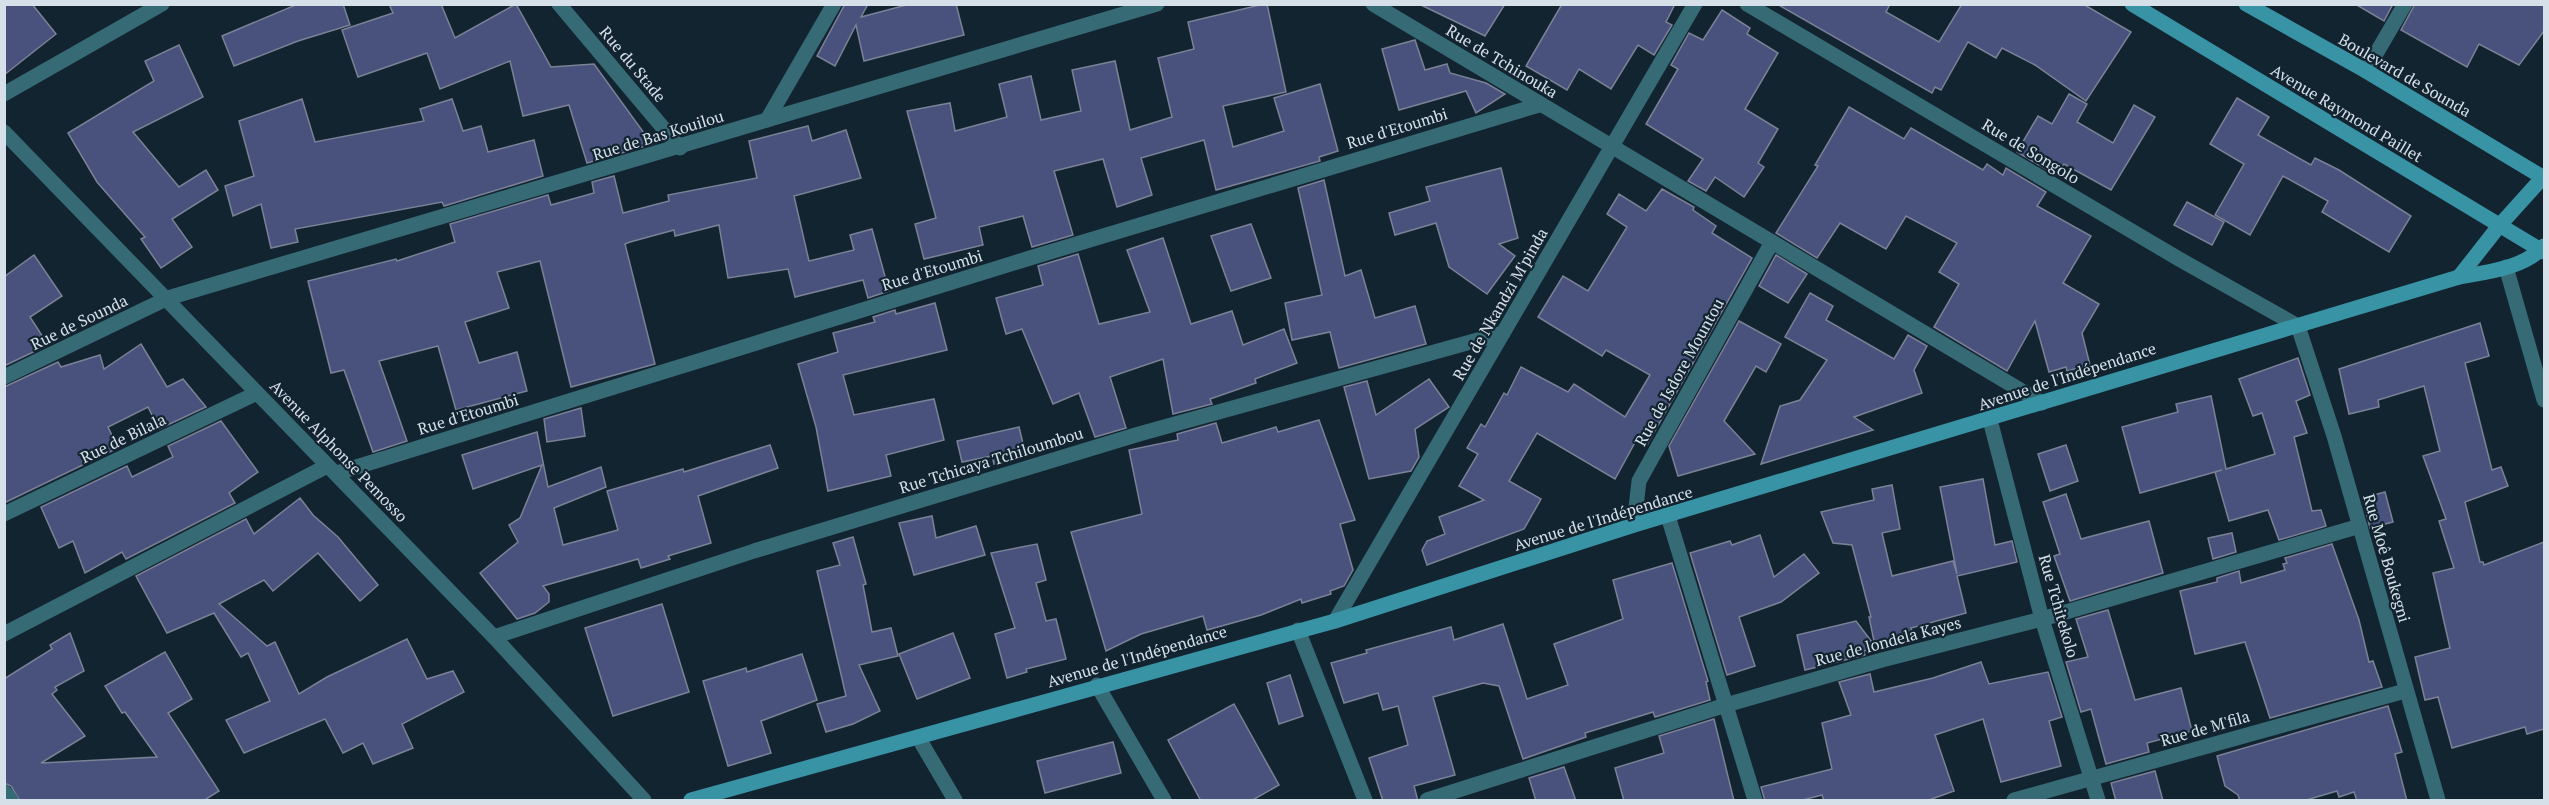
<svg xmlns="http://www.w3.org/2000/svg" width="2549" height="805" font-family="'PT Serif',serif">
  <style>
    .building { fill: #48527c; stroke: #7b8196; stroke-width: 1.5 }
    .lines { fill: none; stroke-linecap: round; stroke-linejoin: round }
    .street { stroke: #366a75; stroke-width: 15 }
    .secondary { stroke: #3893a5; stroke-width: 15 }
    .labels { text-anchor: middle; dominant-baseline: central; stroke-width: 4.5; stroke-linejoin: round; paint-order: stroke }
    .street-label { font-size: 16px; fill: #d6e0e9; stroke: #132431 }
  </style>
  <rect width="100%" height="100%" fill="#132431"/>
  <g class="building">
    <polygon points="4,4 32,4 56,34 4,75"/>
    <polygon points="298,4 343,4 350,25 298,41 234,66 222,36"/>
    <polygon points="389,4 441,4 455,38 516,4 551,67 594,64 652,144 587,163 569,105 523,116 510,61 440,89 427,53 358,77 342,30 393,13"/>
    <polygon points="845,4 868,4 861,17 910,4 956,4 964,35 864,61 856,25 835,66 817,56"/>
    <polygon points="1264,4 1267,4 1286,92 1223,106 1233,147 1284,131 1274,98 1320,84 1338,151 1319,157 1320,161 1216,190 1204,140 1141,158 1152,195 1117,207 1103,159 1054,171 1073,235 1032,247 1023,216 979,227 983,245 924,259 915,224 936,218 907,111 950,103 955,131 1007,117 999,84 1031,76 1041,120 1081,111 1072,70 1115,61 1130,130 1172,117 1158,58 1194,49 1188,22"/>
    <polygon points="1419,4 1505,4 1485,36"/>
    <polygon points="1562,4 1675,4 1666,22 1672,25 1654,55 1638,45 1611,89 1579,69 1567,90 1526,66"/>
    <polygon points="1777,4 1890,4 1886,12 1939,42 1962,4 2083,4 2131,32 2086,101 2035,65 2002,48 1996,58 1968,42 1941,90 1935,87 1932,93"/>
    <polygon points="2355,4 2393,4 2384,21"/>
    <polygon points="2415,4 2544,4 2544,31 2519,65 2479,44 2467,67 2401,30"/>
    <polygon points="1722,10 1750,28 1747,34 1778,53 1745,109 1778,129 1758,163 1764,167 1744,197 1715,177 1706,191 1688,181 1703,159 1646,124 1678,69 1671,65 1689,33 1703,40"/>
    <polygon points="1415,40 1425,70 1447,64 1450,73 1486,83 1505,94 1476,113 1466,91 1399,110 1382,49"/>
    <polygon points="179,45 203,97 133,132 179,187 206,170 218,190 172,219 192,247 161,268 141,239 145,237 97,182 68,133 154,81 145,61"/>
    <polygon points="2069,94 2087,104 2077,122 2113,143 2134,105 2155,117 2111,190 2064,164 2056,175 2017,152 2038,116 2052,124"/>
    <polygon points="2237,98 2269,117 2258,135 2311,165 2315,158 2339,170 2411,216 2389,252 2322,212 2328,201 2283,176 2250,235 2215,215 2244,164 2210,144"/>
    <polygon points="302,99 315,142 424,121 420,109 452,99 463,131 481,126 488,152 534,140 543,176 444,206 442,202 295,229 298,242 271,248 261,204 233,216 225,186 254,176 239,121"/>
    <polygon points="1849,107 1904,139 1911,128 1983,170 1987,164 2003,175 2006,168 2046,192 2037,206 2091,236 2063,283 2099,304 2082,333 2090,365 2067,371 2066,367 2049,372 2035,321 2007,371 1934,327 1959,284 1939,272 1957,243 1906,216 1886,249 1840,223 1817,258 1776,233 1818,166 1815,165"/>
    <polygon points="808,126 812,141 846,130 861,178 794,196 809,261 854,250 850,235 872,229 889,291 868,298 863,280 795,297 788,269 728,278 719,225 675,236 674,230 630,242 625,244 655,364 571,387 540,261 497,272 509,308 465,322 479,363 517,352 527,391 456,410 438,346 379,361 407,441 373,452 344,370 331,373 308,281 396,259 397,261 455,242 450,224 548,195 551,205 594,193 592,182 614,176 623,213 669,201 668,195 757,178 749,141"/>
    <polygon points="1501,168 1518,238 1499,244 1515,256 1487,294 1449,267 1436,223 1395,235 1389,213 1430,201 1426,187"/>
    <polygon points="1324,180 1345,276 1361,270 1375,318 1415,306 1426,344 1339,368 1330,332 1292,340 1285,303 1322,295 1298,188"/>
    <polygon points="1662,189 1694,207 1693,210 1716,226 1712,233 1752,258 1647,445 1637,439 1615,479 1537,433 1509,481 1541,499 1524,529 1427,565 1422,550 1427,541 1445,534 1439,517 1484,500 1459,486 1478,454 1467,448 1481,424 1485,427 1504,393 1507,395 1521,367 1568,392 1574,384 1625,417 1650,375 1606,350 1602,356 1538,317 1563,276 1588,291 1627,227 1607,214 1619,194 1646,211"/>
    <polygon points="2187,202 2224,222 2212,245 2174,225"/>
    <polygon points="1251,224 1271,278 1231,291 1211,236"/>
    <polygon points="1163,238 1191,324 1232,311 1243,345 1284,329 1297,363 1255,379 1256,383 1210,399 1212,404 1173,414 1163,359 1110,377 1126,428 1095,437 1079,393 1053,404 1022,329 1006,334 996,298 1043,285 1038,266 1078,254 1099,324 1150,312 1127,250"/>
    <polygon points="34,255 62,296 30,317 48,345 4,366 4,277"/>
    <polygon points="1776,255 1807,274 1788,303 1759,286"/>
    <polygon points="1810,293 1833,306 1826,320 1894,359 1908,335 1927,346 1914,370 1922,393 1854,417 1873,430 1761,464 1780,406 1800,400 1827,360 1785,337"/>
    <polygon points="935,303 947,350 843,375 854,415 934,399 944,440 886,455 891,476 828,491 816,427 798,364 838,352 833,333 875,322 873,317 895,310 896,314"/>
    <polygon points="1739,321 1781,344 1766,372 1756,366 1724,421 1755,454 1678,476 1669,446"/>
    <polygon points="2480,323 2489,356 2465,363 2492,470 2501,467 2508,486 2465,502 2480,562 2483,562 2484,565 2544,542 2544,729 2527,734 2525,727 2452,748 2438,697 2425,700 2415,657 2450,648 2433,573 2454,568 2439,521 2446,519 2423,456 2440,451 2424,386 2378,400 2379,407 2349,414 2339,369"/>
    <polygon points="141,344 167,387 183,379 206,407 159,429 148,407 108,427 118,448 4,503 4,387 58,362 61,367 100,355 104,369"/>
    <polygon points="2298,358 2310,395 2296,401 2307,433 2294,437 2312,511 2321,510 2326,526 2279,540 2268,510 2229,521 2215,472 2222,470 2140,493 2122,427 2178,412 2176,404 2211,396 2226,469 2275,454 2262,413 2253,416 2239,379"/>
    <polygon points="1429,379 1449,407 1415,429 1419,457 1411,471 1369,479 1344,387 1367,381 1376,415"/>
    <polygon points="581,408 585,436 547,442 544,419"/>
    <polygon points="1319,420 1355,520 1340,524 1353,570 1344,586 1330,591 1331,594 1302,603 1301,599 1261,615 1207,630 1203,616 1141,634 1106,651 1071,532 1142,514 1129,450 1178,440 1177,434 1216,423 1222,443 1276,427 1278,432"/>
    <polygon points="221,421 258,472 229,493 235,503 126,559 122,552 85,573 73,541 59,548 41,507 127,466 132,477 173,457 168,446"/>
    <polygon points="1019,427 1026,456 994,464 992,456 962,462 957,441"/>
    <polygon points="537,432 548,487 601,467 606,487 554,508 563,545 618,530 607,491 683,469 684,472 770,445 778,468 698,496 711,543 668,556 670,559 641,568 638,559 543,586 549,594 549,602 535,613 517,619 480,573 518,542 509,525 520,518 542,465 473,489 462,455"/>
    <polygon points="2066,445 2078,481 2050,491 2038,454"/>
    <polygon points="1983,479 1995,545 2012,541 2017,562 1957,576 1966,613 1911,628 1914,639 1864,651 1865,655 1805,670 1797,635 1856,621 1875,646 1869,617 1871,617 1852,545 1833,543 1821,512 1874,500 1872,489 1892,485 1900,529 1882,533 1892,576 1953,561 1957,574 1940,487"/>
    <polygon points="2385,492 2393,522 2370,528 2363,498"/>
    <polygon points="2066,494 2081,539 2149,521 2163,573 2070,601 2054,556 2060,554 2043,502"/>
    <polygon points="300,498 313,515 338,537 378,585 360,601 318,553 273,591 264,580 219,604 267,646 275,642 299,694 327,677 407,639 427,679 453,671 464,692 402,724 413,748 373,764 363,743 343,753 325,719 244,753 226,720 270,701 248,653 241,657 214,613 167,633 136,576 246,519 254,534"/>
    <polygon points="932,516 936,538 976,526 985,555 914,575 899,523"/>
    <polygon points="2232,533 2236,552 2213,559 2208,538"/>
    <polygon points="1760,535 1774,577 1804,554 1819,573 1781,602 1739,617 1755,666 1727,675 1690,553 1730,541 1732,545"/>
    <polygon points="853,537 866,584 863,585 872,632 891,628 898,656 859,665 880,711 853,724 826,732 817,704 846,696 817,571 840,565 833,543"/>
    <polygon points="1037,544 1046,580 1036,583 1046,621 1056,619 1066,659 1026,669 1027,672 1007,678 995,634 1015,628 991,553"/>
    <polygon points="2332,544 2359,620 2369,662 2373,661 2382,687 2270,718 2245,642 2195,654 2180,591 2217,582 2217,578 2239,571 2241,583 2285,570 2283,564 2287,563 2285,558"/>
    <polygon points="1672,563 1708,681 1706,682 1710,700 1655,717 1653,712 1585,733 1586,737 1523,759 1499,686 1483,683 1433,697 1455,775 1414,786 1418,801 1383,801 1369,758 1408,745 1398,706 1383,710 1378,693 1344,703 1331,663 1367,653 1366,650 1451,627 1454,640 1503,624 1527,699 1568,685 1554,644 1623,619 1613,580"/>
    <polygon points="662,604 689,692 613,716 585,628"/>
    <polygon points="2108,610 2135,700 2181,688 2192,731 2147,743 2149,752 2106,764 2091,709 2081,712 2066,662 2088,657 2076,619"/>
    <polygon points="70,633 84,671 55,687 57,690 52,694 85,736 41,763 157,757 125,712 122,713 105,686 165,652 192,699 168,713 219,791 203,801 20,801 11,786 4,783 4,679 52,649 50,645"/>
    <polygon points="953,633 970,678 917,699 899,654"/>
    <polygon points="802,654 817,700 761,721 771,753 728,766 703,681 746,668 747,672"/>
    <polygon points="1981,662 1989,684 2048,672 2062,717 2049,721 2061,766 2001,782 1983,719 1935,735 1954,791 1926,801 1824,801 1822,795 1799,801 1765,801 1761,787 1832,769 1822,723 1851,715 1839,682 1870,674 1874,692 1933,678"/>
    <polygon points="1290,675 1303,716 1279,724 1267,683"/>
    <polygon points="1234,704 1279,785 1251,801 1201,801 1168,740"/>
    <polygon points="2388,706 2402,752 2395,754 2407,801 2357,801 2354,792 2339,797 2337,791 2303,801 2240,801 2238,795 2225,786 2217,756"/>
    <polygon points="1714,719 1734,801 1624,801 1615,768 1664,753 1659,736"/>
    <polygon points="1113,742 1121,773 1045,793 1037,761"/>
    <polygon points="1564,767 1576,801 1536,801 1529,778"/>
    <polygon points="2155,771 2163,801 2116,801 2111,783"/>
  </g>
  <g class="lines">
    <g class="street">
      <polyline points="559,4 680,148"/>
      <polyline points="1373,4 2042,403"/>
      <polyline points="1747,4 2179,259 2298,326 2334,436 2438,800"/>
      <polyline points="2366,71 2405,4"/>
      <polyline points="4,94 162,4"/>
      <polyline points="767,120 834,4"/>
      <polyline points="4,132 494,637 644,800"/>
      <polyline points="2506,267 2544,400"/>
      <polyline points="4,377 168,298 1157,4"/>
      <polyline points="1990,420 2042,619 2098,800"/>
      <polyline points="337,473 1030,258 1539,105"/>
      <polyline points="4,514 257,393"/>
      <polyline points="1668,516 1755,800"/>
      <polyline points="1634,525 1639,481 1772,242"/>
      <polyline points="1335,621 1695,4"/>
      <polyline points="1298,630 1365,800"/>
      <polyline points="4,634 327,466"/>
      <polyline points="494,637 754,551 1139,434 1503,333"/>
      <polyline points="1097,685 1164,800"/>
      <polyline points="918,737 955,800"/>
      <polyline points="4,792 11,800"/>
      <polyline points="1427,800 1726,705 1882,660 2042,619 2360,526"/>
      <polyline points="2014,800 2405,691"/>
    </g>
    <g class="secondary">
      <polyline points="2132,4 2544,252"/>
      <polyline points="2246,4 2366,71 2544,178"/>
      <polyline points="2459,277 2499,226 2544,176"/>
      <path d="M691 800 1335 621 1634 525 2459 277C2487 272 2525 268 2544 246"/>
    </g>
  </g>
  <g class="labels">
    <g class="street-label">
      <text transform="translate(1502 61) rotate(31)">Rue de Tchinouka</text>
      <text transform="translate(633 64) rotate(50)">Rue du Stade</text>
      <text transform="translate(2405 75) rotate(30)">Boulevard de Sounda</text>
      <text transform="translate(2347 113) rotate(31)">Avenue Raymond Paillet</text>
      <text transform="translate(1397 128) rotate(-17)">Rue d'Etoumbi</text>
      <text transform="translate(658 135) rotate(-17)">Rue de Bas Kouilou</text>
      <text transform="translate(2031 151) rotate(31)">Rue de Songolo</text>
      <text transform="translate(932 270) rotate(-17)">Rue d'Etoumbi</text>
      <text transform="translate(1500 304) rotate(-60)">Rue de Nkandzi M'pinda</text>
      <text transform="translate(79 322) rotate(-26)">Rue de Sounda</text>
      <text transform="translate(1679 372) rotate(-61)">Rue de Isdore Mountou</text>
      <text transform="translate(2067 376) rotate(-18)">Avenue de l'Indépendance</text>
      <text transform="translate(468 414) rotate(-17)">Rue d'Etoumbi</text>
      <text transform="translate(123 438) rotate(-26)">Rue de Bilala</text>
      <text transform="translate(339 451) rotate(46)">Avenue Alphonse Pemosso</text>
      <text transform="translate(991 460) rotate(-17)">Rue Tchicaya Tchiloumbou</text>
      <text transform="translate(1603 518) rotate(-17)">Avenue de l'Indépendance</text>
      <text transform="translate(2387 558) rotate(74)">Rue Moê Boukegni</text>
      <text transform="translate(2059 606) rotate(74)">Rue Tchitekolo</text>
      <text transform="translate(1888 641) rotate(-15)">Rue de londela Kayes</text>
      <text transform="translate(1137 656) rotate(-16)">Avenue de l'Indépendance</text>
      <text transform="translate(2205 728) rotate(-16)">Rue de M'fila</text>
    </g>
  </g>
  <rect width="2549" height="805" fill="none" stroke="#d6e0e9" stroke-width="12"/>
</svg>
